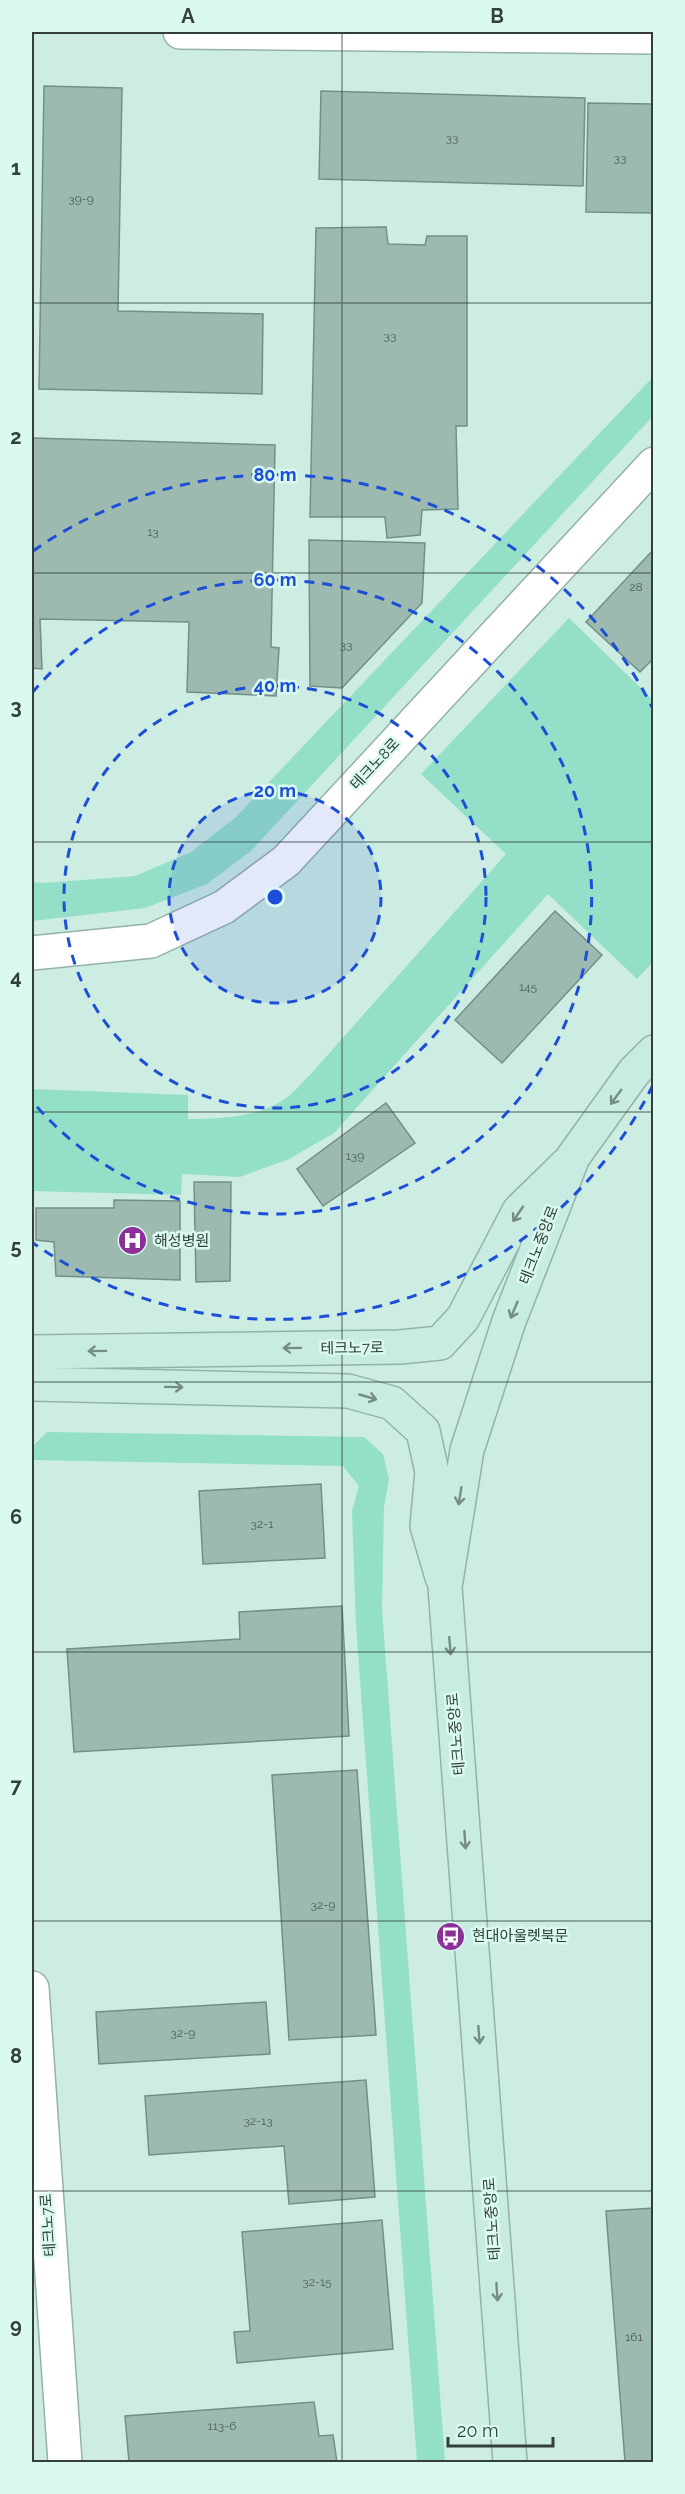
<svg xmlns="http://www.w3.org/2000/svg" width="685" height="2494" font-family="Raleway,'Noto Sans KR',sans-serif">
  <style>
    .green { fill: #94dfc8 }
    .building { fill: #9cbab0; stroke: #739087; stroke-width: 1.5 }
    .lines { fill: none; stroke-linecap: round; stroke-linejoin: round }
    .minor-casing { stroke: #94b2a8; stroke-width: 36 }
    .secondary-casing { stroke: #94b2a8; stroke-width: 36 }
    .minor { stroke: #fff; stroke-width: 33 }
    .secondary { stroke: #c8ebe2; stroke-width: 33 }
    .oneway { stroke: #768c86 }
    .grid { fill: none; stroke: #323f3b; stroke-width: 1.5; stroke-opacity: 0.55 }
    .ring { fill: none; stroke: #1d4ed8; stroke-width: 3; stroke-dasharray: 10 8 }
    .labels { text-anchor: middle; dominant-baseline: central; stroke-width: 5; stroke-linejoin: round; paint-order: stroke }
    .number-label { font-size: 12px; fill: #4c5e58 }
    .street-label { font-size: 15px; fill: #323f3b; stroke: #dafaef }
    .poi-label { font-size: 15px; fill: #323f3b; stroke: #dafaef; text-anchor: start }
    .centre { fill: #1d4ed8; stroke: #dafaef; stroke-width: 3 }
    .ring-label { font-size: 18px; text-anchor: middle; font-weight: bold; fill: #1d4ed8; stroke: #dafaef; stroke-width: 5; stroke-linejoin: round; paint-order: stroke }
    .neatline { fill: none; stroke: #323f3b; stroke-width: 2 }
    .grid-label { font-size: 20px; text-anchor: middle; font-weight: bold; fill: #323f3b }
  </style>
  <rect width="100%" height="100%" fill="#cdece2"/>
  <g class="green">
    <polygon points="653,377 653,416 251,851 207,884 145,908 32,921 32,882 44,883 135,876 191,852 236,817"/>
    <path d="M569 618 653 700V962L637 979 548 894 334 1133 289 1159 240 1177 182 1174 181 1195 32 1191V1089L188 1095V1119C220 1119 258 1117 285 1099 294 1093 301 1083 309 1076L506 854 421 774Z"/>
    <polygon points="47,1432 364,1437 383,1454 389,1479 384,1507 382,1609 445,2462 417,2462 356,1625 352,1511 359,1486 343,1466 32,1460 32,1447"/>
  </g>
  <g class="building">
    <polygon points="44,86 122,88 118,311 263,314 262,394 39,389"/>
    <polygon points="321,91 585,98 583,186 319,179"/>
    <polygon points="588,103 654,104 654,213 586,212"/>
    <polygon points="386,227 388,244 425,245 427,236 467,236 467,426 456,426 458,509 422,510 420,535 387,538 385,517 310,517 316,228"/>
    <polygon points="32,438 275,445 271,647 279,648 276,696 187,692 189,622 40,619 42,669 32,668"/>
    <polygon points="309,540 425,543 422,603 342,688 310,686"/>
    <polygon points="652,551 654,658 640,672 586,622"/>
    <polygon points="555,911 602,955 502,1063 455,1020"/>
    <polygon points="386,1103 415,1143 323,1206 297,1169"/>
    <polygon points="194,1182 231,1182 230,1281 196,1282"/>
    <polygon points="114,1200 180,1201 180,1280 56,1276 54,1242 36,1240 36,1208 114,1208"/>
    <polygon points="321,1484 325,1558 203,1564 199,1491"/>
    <polygon points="342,1606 349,1736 74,1752 67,1649 240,1639 239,1612"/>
    <polygon points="357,1770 376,2035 289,2040 272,1775"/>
    <polygon points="266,2002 270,2054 99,2064 96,2012"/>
    <polygon points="366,2080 375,2197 289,2204 284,2146 149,2155 145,2096"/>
    <polygon points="654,2208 654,2462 625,2462 606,2211"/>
    <polygon points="382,2220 393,2349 237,2363 234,2332 250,2331 242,2232"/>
    <polygon points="314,2402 319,2436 333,2435 337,2462 129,2462 125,2416"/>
  </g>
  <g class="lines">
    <defs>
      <g id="minor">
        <polyline points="180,32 654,37"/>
        <polyline points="32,953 151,941 224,907 286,861 654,464"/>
        <polyline points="32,1988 65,2462"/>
      </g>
      <g id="secondary">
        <polyline points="32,1352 400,1347 440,1343 463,1318 519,1211 566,1165"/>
        <polyline points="32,1384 348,1391 392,1403 423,1431 432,1472 427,1526 442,1577"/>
        <polyline points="510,2462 445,1587 467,1450 509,1321 573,1157 634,1072 654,1052"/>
      </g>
    </defs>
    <use href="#minor" class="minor-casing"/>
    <use href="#secondary" class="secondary-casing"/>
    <use href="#minor" class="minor"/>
    <use href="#secondary" class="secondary"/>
  </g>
  <defs><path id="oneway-shaft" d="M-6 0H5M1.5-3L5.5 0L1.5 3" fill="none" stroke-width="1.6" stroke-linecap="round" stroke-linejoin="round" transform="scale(1.5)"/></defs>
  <g class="oneway">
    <use href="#oneway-shaft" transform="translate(616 1097) rotate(126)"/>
    <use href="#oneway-shaft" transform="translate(518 1214) rotate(124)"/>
    <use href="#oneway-shaft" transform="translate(514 1310) rotate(113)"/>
    <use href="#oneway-shaft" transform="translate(292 1348) rotate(179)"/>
    <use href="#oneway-shaft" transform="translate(97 1351) rotate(179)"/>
    <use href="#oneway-shaft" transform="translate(174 1387) rotate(1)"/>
    <use href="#oneway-shaft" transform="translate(368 1397) rotate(16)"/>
    <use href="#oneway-shaft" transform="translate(460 1496) rotate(99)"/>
    <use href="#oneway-shaft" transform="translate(450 1646) rotate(85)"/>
    <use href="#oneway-shaft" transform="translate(465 1840) rotate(86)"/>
    <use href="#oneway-shaft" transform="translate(479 2035) rotate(86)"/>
    <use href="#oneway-shaft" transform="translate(497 2292) rotate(86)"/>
  </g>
  <path class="grid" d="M342 32V2462M32 303H654M32 573H654M32 842H654M32 1112H654M32 1382H654M32 1652H654M32 1921H654M32 2191H654"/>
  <circle cx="275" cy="897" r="106" fill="#1d4ed8" fill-opacity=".12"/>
  <g class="ring">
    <circle cx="275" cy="897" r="106"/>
    <circle cx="275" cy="897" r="211"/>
    <path d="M32 693A317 317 0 1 1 32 1101"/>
    <path d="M653 1085A422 422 0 0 1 33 1243M33 551A422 422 0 0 1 653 709"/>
  </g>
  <defs>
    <symbol id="hospital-disc" viewBox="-11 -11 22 22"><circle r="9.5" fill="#8d2f99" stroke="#dafaef"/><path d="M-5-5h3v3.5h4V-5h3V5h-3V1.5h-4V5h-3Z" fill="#fff"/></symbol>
    <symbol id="bus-disc" viewBox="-11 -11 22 22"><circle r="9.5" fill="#8d2f99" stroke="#dafaef"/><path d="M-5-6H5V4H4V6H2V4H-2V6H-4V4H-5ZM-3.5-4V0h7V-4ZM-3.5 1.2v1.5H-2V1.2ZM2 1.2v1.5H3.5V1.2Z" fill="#fff"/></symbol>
  </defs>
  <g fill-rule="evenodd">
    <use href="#hospital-disc" x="116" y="1224" width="33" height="33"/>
    <use href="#bus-disc" x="434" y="1920" width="33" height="33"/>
  </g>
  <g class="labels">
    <g class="number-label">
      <text x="452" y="138">33</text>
      <text x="620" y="158">33</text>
      <text x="81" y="199">39-9</text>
      <text x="390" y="336">33</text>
      <text x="153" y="532">13</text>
      <text x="636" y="587">28</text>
      <text x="346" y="645">33</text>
      <text x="528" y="987">145</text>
      <text x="355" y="1156">139</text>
      <text x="262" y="1524">32-1</text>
      <text x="323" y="1905">32-9</text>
      <text x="183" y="2033">32-9</text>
      <text x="258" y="2121">32-13</text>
      <text x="317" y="2282">32-15</text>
      <text x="634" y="2337">161</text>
      <text x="222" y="2426">113-6</text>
    </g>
    <g class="street-label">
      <text transform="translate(375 764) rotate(-47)">테크노8로</text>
      <text transform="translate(539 1245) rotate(-69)">테크노중앙로</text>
      <text transform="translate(352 1348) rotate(-1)">테크노7로</text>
      <text transform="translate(456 1734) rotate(-95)">테크노중앙로</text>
      <text transform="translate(492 2219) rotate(-94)">테크노중앙로</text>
      <text transform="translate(48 2225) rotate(-94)">테크노7로</text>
    </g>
    <g class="poi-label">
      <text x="154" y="1241">해성병원</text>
      <text x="472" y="1936">현대아울렛북문</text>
    </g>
  </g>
  <circle cx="275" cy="897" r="9" class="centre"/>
  <g class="ring-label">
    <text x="275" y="481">80 m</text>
    <text x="275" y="586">60 m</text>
    <text x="275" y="692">40 m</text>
    <text x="275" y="797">20 m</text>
  </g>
  <rect width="685" height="2494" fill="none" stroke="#dafaef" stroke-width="66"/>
  <path d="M448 2437v9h105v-9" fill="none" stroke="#323f3b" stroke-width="3"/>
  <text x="457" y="2437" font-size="18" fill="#323f3b" stroke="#dafaef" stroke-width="4.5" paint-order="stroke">20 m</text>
  <rect x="33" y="33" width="619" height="2428" class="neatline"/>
  <g class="grid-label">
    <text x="188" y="23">A</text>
    <text x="497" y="23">B</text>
    <text x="16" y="175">1</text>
    <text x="16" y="444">2</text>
    <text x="16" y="714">3</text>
    <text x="16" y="984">4</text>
    <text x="16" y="1254">5</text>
    <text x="16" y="1524">6</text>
    <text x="16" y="1793">7</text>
    <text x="16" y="2063">8</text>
    <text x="16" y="2333">9</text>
  </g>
</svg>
